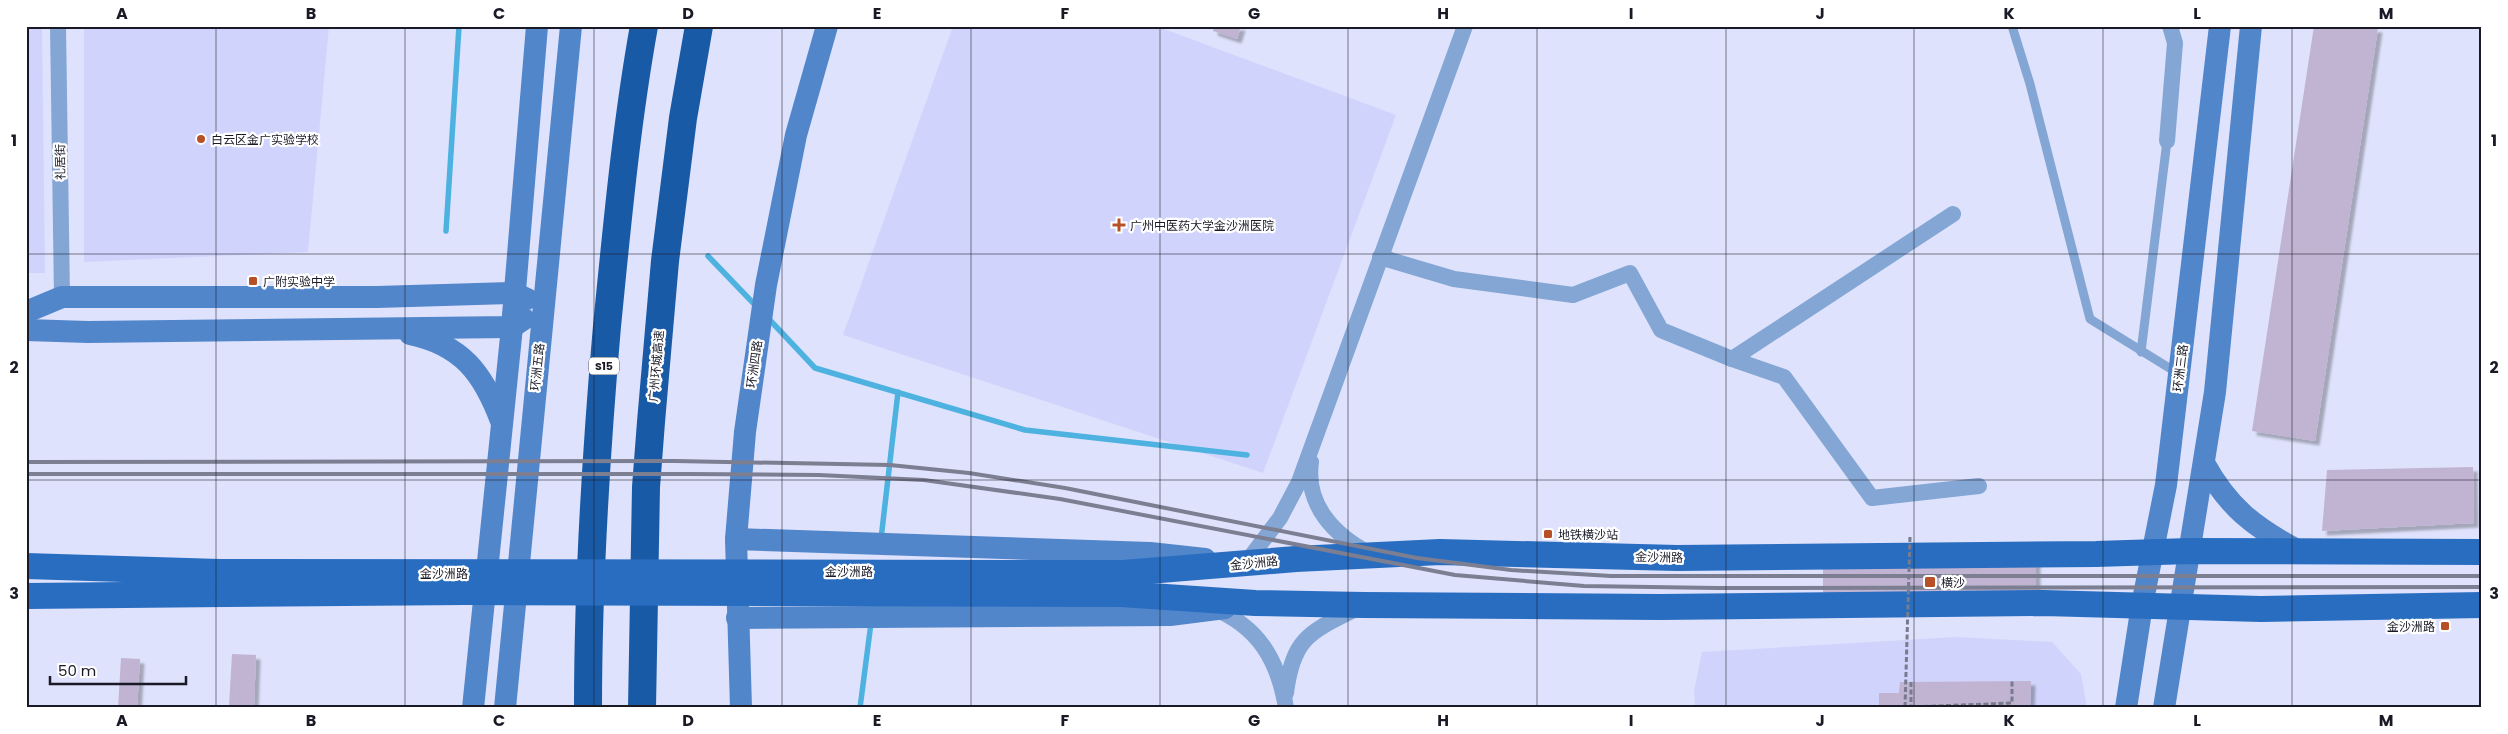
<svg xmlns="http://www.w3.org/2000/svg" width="2508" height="734" font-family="Poppins,'Noto Sans SC',sans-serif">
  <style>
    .built { fill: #d0d4fc }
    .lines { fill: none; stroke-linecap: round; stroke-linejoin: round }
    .stream { stroke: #4eb2e0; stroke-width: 5.5 }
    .building { fill: #c1b4d2; filter: url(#shadow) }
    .path { stroke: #787a8d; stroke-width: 3; stroke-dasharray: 5 2.5; stroke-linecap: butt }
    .lane { stroke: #83a6d4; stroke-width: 9 }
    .street { stroke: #83a6d4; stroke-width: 16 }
    .secondary { stroke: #5286ca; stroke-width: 22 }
    .primary { stroke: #296dc1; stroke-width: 26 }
    .highway { stroke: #195aa7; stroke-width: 28 }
    .rail { stroke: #7c7e91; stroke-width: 4 }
    .path-bridge { stroke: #787a8d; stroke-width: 3; stroke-dasharray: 5 2.5; stroke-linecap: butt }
    .primary-bridge { stroke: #296dc1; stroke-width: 26 }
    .grid { fill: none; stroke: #191a26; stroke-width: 1; stroke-opacity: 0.55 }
    .poi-dot { fill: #b75027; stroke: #fff; stroke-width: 2 }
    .labels { text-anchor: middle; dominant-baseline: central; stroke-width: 4.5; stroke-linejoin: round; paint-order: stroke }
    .shield { fill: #fff; stroke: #5e5f67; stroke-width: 1 }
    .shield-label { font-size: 11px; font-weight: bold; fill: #191a26 }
    .poi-label { font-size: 12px; fill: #191a26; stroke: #fff; text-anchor: start }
    .street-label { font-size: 12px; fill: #191a26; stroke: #fff }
    .neatline { fill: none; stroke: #191a26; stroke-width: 2 }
    .grid-label { font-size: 16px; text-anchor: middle; font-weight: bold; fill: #191a26 }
  </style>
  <defs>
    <filter id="shadow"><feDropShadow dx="4.5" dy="4.5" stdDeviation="1" flood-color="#0004"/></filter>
  </defs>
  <rect width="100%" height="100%" fill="#dfe2fc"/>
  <g class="built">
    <polygon points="26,26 42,26 45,273 26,273"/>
    <polygon points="84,26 329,26 308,252 84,262"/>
    <polygon points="953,26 1156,26 1396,115 1263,473 843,335"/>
    <polygon points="1955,637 2052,642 2081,674 2087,708 1695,708 1694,691 1702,652"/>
  </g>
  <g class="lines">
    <g class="stream">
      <polyline points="446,231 459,26"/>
      <polyline points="708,256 757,307"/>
      <polyline points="767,317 815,368 1025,430 1247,455"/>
      <polyline points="881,539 898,392"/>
      <polyline points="860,708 871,623"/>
    </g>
  </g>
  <g class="building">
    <polygon points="1214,26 1241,26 1237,39 1213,31"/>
    <polygon points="2314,26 2378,28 2315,441 2252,431"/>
    <polygon points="2473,467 2474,523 2322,531 2327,470"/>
    <polygon points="1823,561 2036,561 2036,604 1823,603"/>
    <polygon points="232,654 256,655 254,707 229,706"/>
    <polygon points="121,658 140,659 137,708 118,708"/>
    <polygon points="2031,681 2030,708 1879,708 1879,693 1899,693 1900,682"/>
  </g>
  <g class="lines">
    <polyline class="path" points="1911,682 1911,707 2012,703 2012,681"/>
    <g class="lane">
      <polyline points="2012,26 2030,84 2090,319 2179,374"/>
      <polyline points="2141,352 2167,141"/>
    </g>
    <g class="street">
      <polyline points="58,26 62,297"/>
      <polyline points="2167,141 2175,43 2170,26"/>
      <polyline points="1380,257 1454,279 1573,295 1630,273 1661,330 1732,359 1784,377 1872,498 1979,486"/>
      <polyline points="1732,359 1953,214"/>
      <path d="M1311 462C1305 505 1334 535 1370 554"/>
      <polyline points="1246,563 1280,518 1299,482 1465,26"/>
      <path d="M1211 607C1258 626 1278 659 1286 708"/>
      <path d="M1286 693C1293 637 1310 632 1358 608"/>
    </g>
    <g class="secondary">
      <polyline points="26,312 62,297 377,297 514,293 527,299"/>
      <polyline points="26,330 88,332 512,327 524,319"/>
      <path d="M410 334C462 345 483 373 501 421"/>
      <path d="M2204 463C2228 507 2254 527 2297 550"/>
      <polyline points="736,539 1150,553 1205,559"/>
      <polyline points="737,618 1170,615 1225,608"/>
      <polyline points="473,708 512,327 537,26"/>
      <polyline points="505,708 571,26"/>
      <polyline points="741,708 736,539 745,432 766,285 796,135 827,26"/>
      <polyline points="2126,708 2142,605 2166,485 2220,26"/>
      <polyline points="2164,708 2215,392 2251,26"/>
    </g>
    <g class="primary">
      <polyline points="26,566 219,572"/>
      <polyline points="1123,573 1296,559 1440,552 1677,558 2096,554 2190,551 2482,552"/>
      <polyline points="1121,594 1255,603 1364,605 1660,607 2044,603 2261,609 2482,605"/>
      <polyline points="26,596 225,594"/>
    </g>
    <g class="highway">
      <path d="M588 708C588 581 596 453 607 326 617 226 626 126 644 26"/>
      <polyline points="642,708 646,487 651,422 665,261 683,118 699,26"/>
    </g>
    <g class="rail">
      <polyline points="26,462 675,461 890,465 969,473 1065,488 1417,558 1511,570 1611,576 2482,576"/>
      <polyline points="26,474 689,474 819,475 924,480 1060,499 1455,575 1584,586 1717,588 2482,587"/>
    </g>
    <polyline class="path-bridge" points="1910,537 1905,707 1911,707"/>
    <g class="primary-bridge">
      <polyline points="219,572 1123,573"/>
      <polyline points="225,594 465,592 1121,594"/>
    </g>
  </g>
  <path class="grid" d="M216 26V708M405 26V708M594 26V708M782 26V708M971 26V708M1160 26V708M1348 26V708M1537 26V708M1726 26V708M1914 26V708M2103 26V708M2292 26V708M26 254H2482M26 480H2482"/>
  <g class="poi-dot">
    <circle cx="201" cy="139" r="5"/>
    <path d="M1116.5 217.5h5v5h5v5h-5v5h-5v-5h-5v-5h5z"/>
    <rect x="248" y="276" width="10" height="10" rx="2.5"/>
    <rect x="1543" y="529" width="10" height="10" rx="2.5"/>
    <rect x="1924" y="576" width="12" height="12" rx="2.5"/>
    <rect x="2440" y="621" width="10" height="10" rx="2.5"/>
  </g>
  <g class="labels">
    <rect class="shield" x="589" y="357.5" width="30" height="17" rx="4"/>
    <g class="shield-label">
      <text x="604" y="366">S15</text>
    </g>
    <g class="poi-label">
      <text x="211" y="139">白云区金广实验学校</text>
      <text x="1130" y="225">广州中医药大学金沙洲医院</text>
      <text x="263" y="281">广附实验中学</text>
      <text x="1558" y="534">地铁横沙站</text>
      <text x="1941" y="582">横沙</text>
      <text x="2435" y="626" text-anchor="end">金沙洲路</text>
    </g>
    <g class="street-label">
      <text transform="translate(60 162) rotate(-91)">礼居街</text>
      <text transform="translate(754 364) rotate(-82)">环洲四路</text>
      <text transform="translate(656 366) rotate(-85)">广州环城高速</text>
      <text transform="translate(537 367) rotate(-84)">环洲五路</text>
      <text transform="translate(2180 368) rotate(-83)">环洲三路</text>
      <text transform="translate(1659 557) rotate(1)">金沙洲路</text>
      <text transform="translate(1254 563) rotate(-6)">金沙洲路</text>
      <text x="849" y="571">金沙洲路</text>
      <text x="444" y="573">金沙洲路</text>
    </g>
  </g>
  <rect width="2508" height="734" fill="none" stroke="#ffffff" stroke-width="55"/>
  <path d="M50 676v8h136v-8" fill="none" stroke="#191a26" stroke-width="2.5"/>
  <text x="58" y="676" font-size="15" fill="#191a26" stroke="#ffffff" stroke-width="4" paint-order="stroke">50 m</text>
  <rect x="28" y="28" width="2452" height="678" class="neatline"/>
  <g class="grid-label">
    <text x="122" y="19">A</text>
    <text x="311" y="19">B</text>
    <text x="499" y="19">C</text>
    <text x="688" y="19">D</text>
    <text x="877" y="19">E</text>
    <text x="1065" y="19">F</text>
    <text x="1254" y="19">G</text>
    <text x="1443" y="19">H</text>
    <text x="1631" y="19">I</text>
    <text x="1820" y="19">J</text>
    <text x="2009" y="19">K</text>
    <text x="2197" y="19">L</text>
    <text x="2386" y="19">M</text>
    <text x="14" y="146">1</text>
    <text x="2494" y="146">1</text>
    <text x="14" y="373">2</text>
    <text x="2494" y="373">2</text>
    <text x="14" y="599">3</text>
    <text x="2494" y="599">3</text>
    <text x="122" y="726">A</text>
    <text x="311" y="726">B</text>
    <text x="499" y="726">C</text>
    <text x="688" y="726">D</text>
    <text x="877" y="726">E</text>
    <text x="1065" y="726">F</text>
    <text x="1254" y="726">G</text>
    <text x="1443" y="726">H</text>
    <text x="1631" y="726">I</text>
    <text x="1820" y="726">J</text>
    <text x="2009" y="726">K</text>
    <text x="2197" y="726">L</text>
    <text x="2386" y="726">M</text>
  </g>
</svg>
